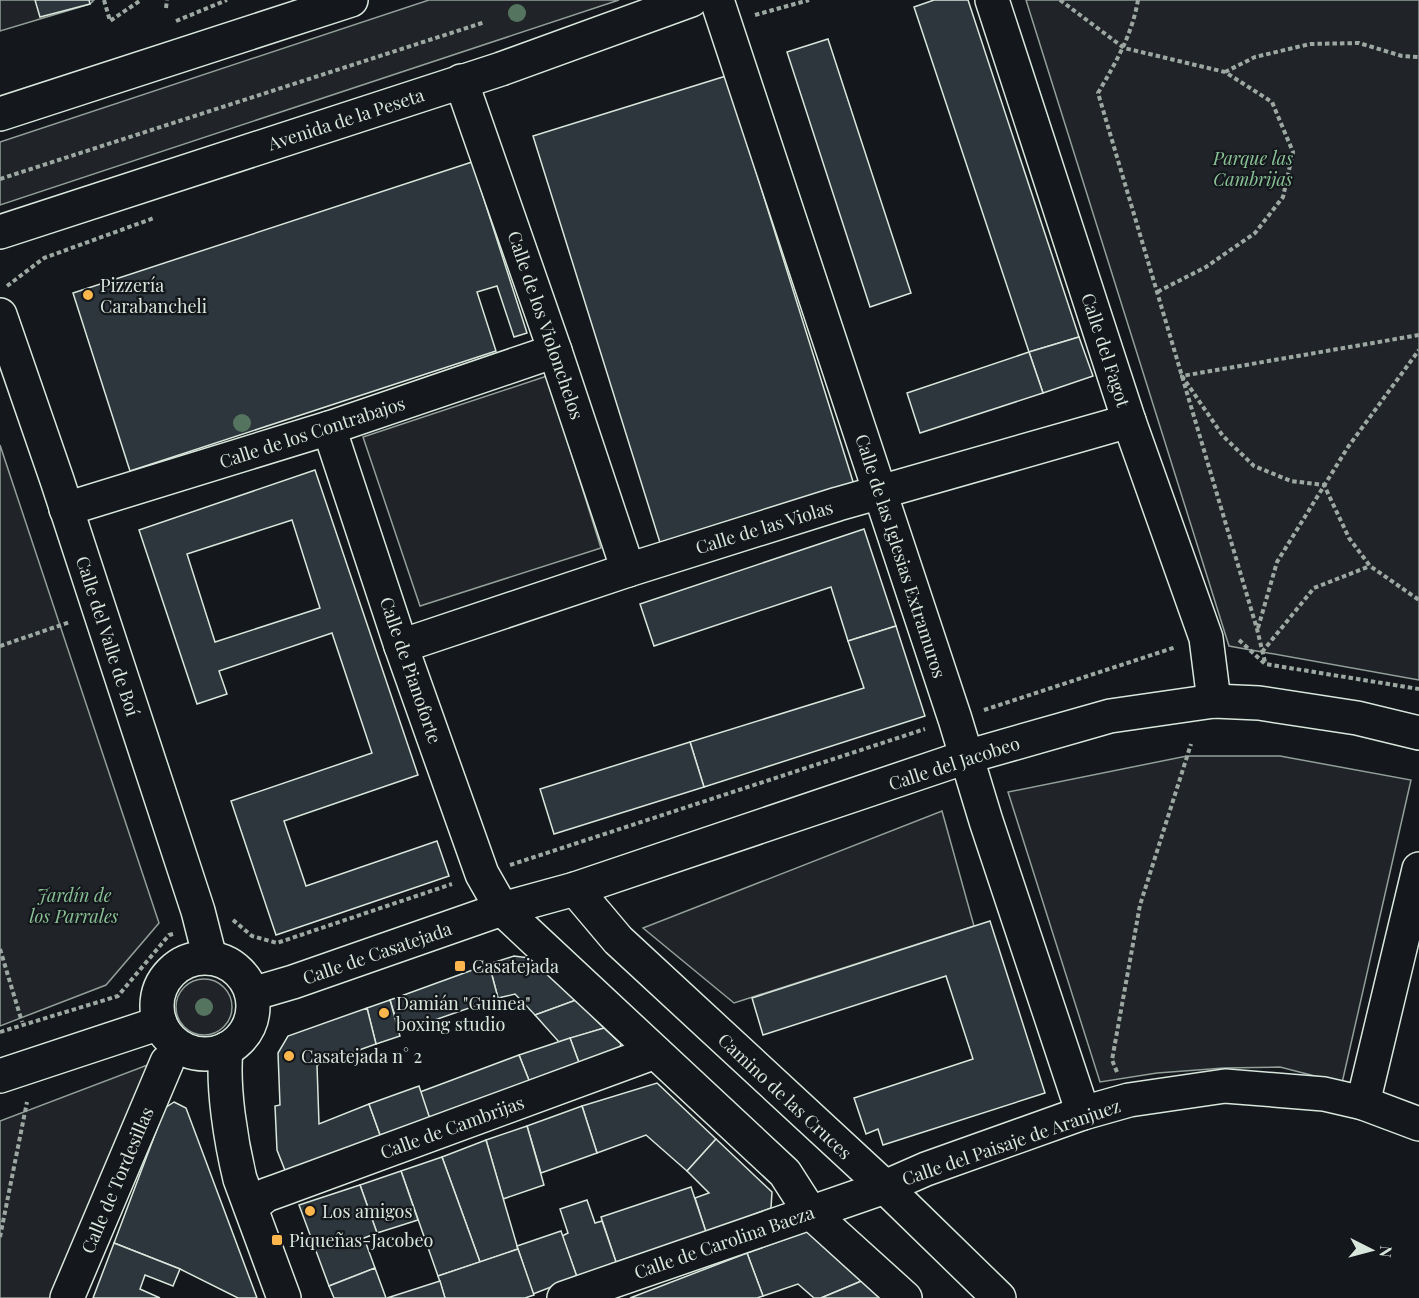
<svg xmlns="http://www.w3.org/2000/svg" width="1419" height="1298" font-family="'Playfair Display',serif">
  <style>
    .green { fill: #202428; stroke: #939e99; stroke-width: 1.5 }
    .building { fill: #2c363c; stroke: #d8e6dc; stroke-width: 1.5; fill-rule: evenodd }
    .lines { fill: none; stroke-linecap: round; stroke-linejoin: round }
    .minor-casing { stroke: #d8e6dc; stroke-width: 36 }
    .path { stroke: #9da8a2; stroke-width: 4; stroke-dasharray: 4.5 3; stroke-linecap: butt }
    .minor { stroke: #14181c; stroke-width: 33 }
    .tree { fill: #55745f }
    .poi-dot { fill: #ffb74d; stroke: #14181c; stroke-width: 2 }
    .labels { text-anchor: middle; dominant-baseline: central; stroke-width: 4.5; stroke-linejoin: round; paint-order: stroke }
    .street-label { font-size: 18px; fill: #d8e6dc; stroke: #14181c }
    .park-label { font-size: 18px; font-style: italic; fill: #8ac095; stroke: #14181c }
    .poi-label { font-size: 18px; fill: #d8e6dc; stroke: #14181c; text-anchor: start }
  </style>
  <rect width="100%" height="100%" fill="#14181c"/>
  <g class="green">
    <polygon points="0,0 94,0 90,4 0,31"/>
    <polygon points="429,0 619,0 0,205 0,142"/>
    <polygon points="1026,0 1419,0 1419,680 1229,646"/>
    <polygon points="547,376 601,548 420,606 363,437"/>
    <polygon points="0,445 159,923 106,985 0,1026"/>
    <polygon points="1187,756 1280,756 1411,780 1342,1083 1280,1067 1224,1068 1157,1073 1100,1082 1008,792"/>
    <polygon points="942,811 974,926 734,1003 643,928"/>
    <circle cx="204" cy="1007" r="28"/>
    <polygon points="150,1064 56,1298 0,1298 0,1121"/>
  </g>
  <g class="building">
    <polygon points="35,0 89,0 90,4 40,17"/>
    <polygon points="934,0 968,0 1079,337 1029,352 914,7"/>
    <polygon points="828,39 911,293 870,307 787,52"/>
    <polygon points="726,76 855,488 662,549 533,136"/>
    <polygon points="472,162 527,333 514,337 497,286 477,292 496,351 130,471 73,293"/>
    <polygon points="1079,337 1093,376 1043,393 1029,352"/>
    <polygon points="1029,352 1043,393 920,433 907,393"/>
    <path d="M315 470 418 775 284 821 306 886 437 841 449 876 276 935 231 801 372 753 332 633 219 671 227 694 197 704 139 530ZM292 520 320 608 215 642 187 554Z"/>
    <polygon points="864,529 896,626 848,641 831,587 654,646 640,604"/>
    <polygon points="896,626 925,716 704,787 690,742 864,688 848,641"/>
    <polygon points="690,742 704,787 554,834 540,789"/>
    <polygon points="990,921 1045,1093 883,1145 878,1129 866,1134 854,1098 973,1059 946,976 763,1035 752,998"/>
    <polygon points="514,956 537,959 576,1000 535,1015 515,994 498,998 489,964"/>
    <polygon points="489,964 498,998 400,1032 390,1000"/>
    <polygon points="390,1000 400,1036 376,1044 367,1008"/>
    <polygon points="576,1000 604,1028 559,1042 535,1015"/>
    <polygon points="367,1008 376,1044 317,1065 319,1124 369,1104 383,1143 288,1178 277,1150 275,1106 280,1105 278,1053 288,1036"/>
    <polygon points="604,1028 621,1044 615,1059 582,1071 570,1038"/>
    <polygon points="570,1038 582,1071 532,1088 519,1055"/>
    <polygon points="519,1055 532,1088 432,1125 420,1092"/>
    <polygon points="657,1083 716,1139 687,1171 646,1135 597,1153 582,1106"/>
    <polygon points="419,1086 432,1125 383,1143 369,1104"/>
    <polygon points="174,1102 186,1108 257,1298 238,1298 180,1269 114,1243 165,1108"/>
    <polygon points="582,1106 597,1153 541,1173 527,1126"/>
    <polygon points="527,1126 544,1185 503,1199 486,1140"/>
    <polygon points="716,1139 772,1192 771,1208 706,1232 695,1198 709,1193 687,1171"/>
    <polygon points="486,1140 518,1249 480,1262 442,1157"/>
    <polygon points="442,1157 480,1262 438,1276 401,1171"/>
    <polygon points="401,1171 418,1220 377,1233 360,1185"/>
    <polygon points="360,1185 377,1233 364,1238 375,1268 329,1286 299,1205"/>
    <polygon points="691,1187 706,1232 616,1262 601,1217"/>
    <polygon points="587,1200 595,1223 602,1221 616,1262 577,1277 562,1236 568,1233 560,1209"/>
    <polygon points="814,1229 864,1280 821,1298 814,1298 798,1284 763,1296 747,1253"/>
    <polygon points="561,1231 577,1277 533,1294 517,1246"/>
    <polygon points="114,1243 180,1269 173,1286 145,1275 140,1289 160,1298 93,1298"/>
    <polygon points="518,1249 534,1295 525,1298 445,1298 438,1276"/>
    <polygon points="747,1253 763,1296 757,1298 630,1298"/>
    <polygon points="375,1268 386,1298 334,1298 329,1286"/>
    <polygon points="864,1280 884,1298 821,1298"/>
    <polygon points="440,1281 445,1298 387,1298"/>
  </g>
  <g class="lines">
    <defs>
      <g id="minor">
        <polyline points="717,0 955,719 986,821 1083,1113"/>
        <polyline points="992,0 1129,421 1206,638 1214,701"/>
        <polyline points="461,81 555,351 628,570"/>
        <polyline points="0,114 351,0"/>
        <polyline points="0,232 501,69 691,0"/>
        <polyline points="0,315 57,480 198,911 210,958"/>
        <polyline points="329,428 401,646 482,874 502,909 785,1173 810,1212 905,1298"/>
        <polyline points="66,509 329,428 555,351"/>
        <polyline points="401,646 628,570 838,504 1129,421"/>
        <polyline points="575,889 618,940 885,1187 999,1298"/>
        <circle cx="205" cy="1006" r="48"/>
        <polyline points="252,994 293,982 502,909 575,889 966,757 1110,716 1214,701 1259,703 1357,718 1419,733"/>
        <path d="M226 1049C222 1087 231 1142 240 1179L284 1298"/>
        <polyline points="0,1076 160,1023"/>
        <polyline points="1363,1103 1419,869"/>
        <polyline points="251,1207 266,1195 280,1190 655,1052"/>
        <polyline points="67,1298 167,1062"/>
        <polyline points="564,1298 885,1187 926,1169 1083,1113 1129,1100 1225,1086 1324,1094 1363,1103 1419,1124"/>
      </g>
    </defs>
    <use href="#minor" class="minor-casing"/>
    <g class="path">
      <polyline points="104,0 110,21 141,0"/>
      <polyline points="1060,0 1124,48 1225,72 1272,102 1293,152 1283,197 1255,233 1206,267 1157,292"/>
      <path d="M1138 0C1132 35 1116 62 1098 93L1257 629 1265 662"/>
      <polyline points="166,8 167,0"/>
      <polyline points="755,15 809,0"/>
      <polyline points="176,21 227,0"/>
      <polyline points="1225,72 1255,57 1310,44 1359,43 1402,56 1419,57"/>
      <polyline points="0,179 485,22"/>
      <polyline points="7,286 44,258 154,218"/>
      <polyline points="1419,335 1182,376 1223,436 1254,466 1291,481 1324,485 1349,538 1370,566 1419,600"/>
      <polyline points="1258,628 1277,562 1348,447 1419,350"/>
      <polyline points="1239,640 1265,664 1419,689"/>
      <polyline points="0,646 70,622"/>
      <polyline points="1262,652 1314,588 1370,566"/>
      <polyline points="984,710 1176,647"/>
      <polyline points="510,865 925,729"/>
      <polyline points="233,920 252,936 277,943 452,884"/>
      <polyline points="0,949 22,1022"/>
      <polyline points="0,1032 118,996 169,935 173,934"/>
      <polyline points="1117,1072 1112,1060 1140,905 1191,744"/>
      <polyline points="0,1237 27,1102"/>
    </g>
    <use href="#minor" class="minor"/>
  </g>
  <g class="tree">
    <circle cx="517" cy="13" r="9"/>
    <circle cx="242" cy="423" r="9"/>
    <circle cx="204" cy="1007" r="9"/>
  </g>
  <g class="poi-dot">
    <circle cx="88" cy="295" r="6"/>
    <rect x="454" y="960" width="12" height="12" rx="3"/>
    <circle cx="384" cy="1013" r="6"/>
    <circle cx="289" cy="1056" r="6"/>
    <circle cx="310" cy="1211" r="6"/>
    <rect x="271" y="1234" width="12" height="12" rx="3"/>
  </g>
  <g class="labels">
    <g class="street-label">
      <text transform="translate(346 119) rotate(-18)">Avenida de la Peseta</text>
      <text transform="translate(546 325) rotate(71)">Calle de los Violonchelos</text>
      <text transform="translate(1106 350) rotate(72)">Calle del Fagot</text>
      <text transform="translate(312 432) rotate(-18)">Calle de los Contrabajos</text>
      <text transform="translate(764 527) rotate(-17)">Calle de las Violas</text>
      <text transform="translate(901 556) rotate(72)">Calle de las Iglesias Extramuros</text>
      <text transform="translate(108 636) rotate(72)">Calle del Valle de Boí</text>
      <text transform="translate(411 670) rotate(71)">Calle de Pianoforte</text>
      <text transform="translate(954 763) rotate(-18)">Calle del Jacobeo</text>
      <text transform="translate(377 953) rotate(-19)">Calle de Casatejada</text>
      <text transform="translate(785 1096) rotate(43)">Camino de las Cruces</text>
      <text transform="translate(452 1127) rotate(-20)">Calle de Cambrijas</text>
      <text transform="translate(1011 1142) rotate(-19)">Calle del Paisaje de Aranjuez</text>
      <text transform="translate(117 1180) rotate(-67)">Calle de Tordesillas</text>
      <text transform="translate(724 1242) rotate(-19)">Calle de Carolina Baeza</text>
    </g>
    <g class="park-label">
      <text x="1253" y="158">Parque las<tspan x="1253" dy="21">Cambrijas</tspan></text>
      <text x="74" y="895">Jardín de<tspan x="74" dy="21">los Parrales</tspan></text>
    </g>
    <g class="poi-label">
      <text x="100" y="285">Pizzería<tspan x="100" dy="21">Carabancheli</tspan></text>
      <text x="472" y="966">Casatejada</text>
      <text x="396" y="1003">Damián "Guinea"<tspan x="396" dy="21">boxing studio</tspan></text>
      <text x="301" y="1056">Casatejada n° 2</text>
      <text x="322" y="1211">Los amigos</text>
      <text x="289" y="1240">Piqueñas-Jacobeo</text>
    </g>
  </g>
  <g transform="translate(1371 1250) rotate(96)" stroke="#14181c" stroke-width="4.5" paint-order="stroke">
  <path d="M0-4.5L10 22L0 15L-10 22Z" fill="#d8e6dc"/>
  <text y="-9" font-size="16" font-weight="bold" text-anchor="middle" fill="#d8e6dc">N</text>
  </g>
</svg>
